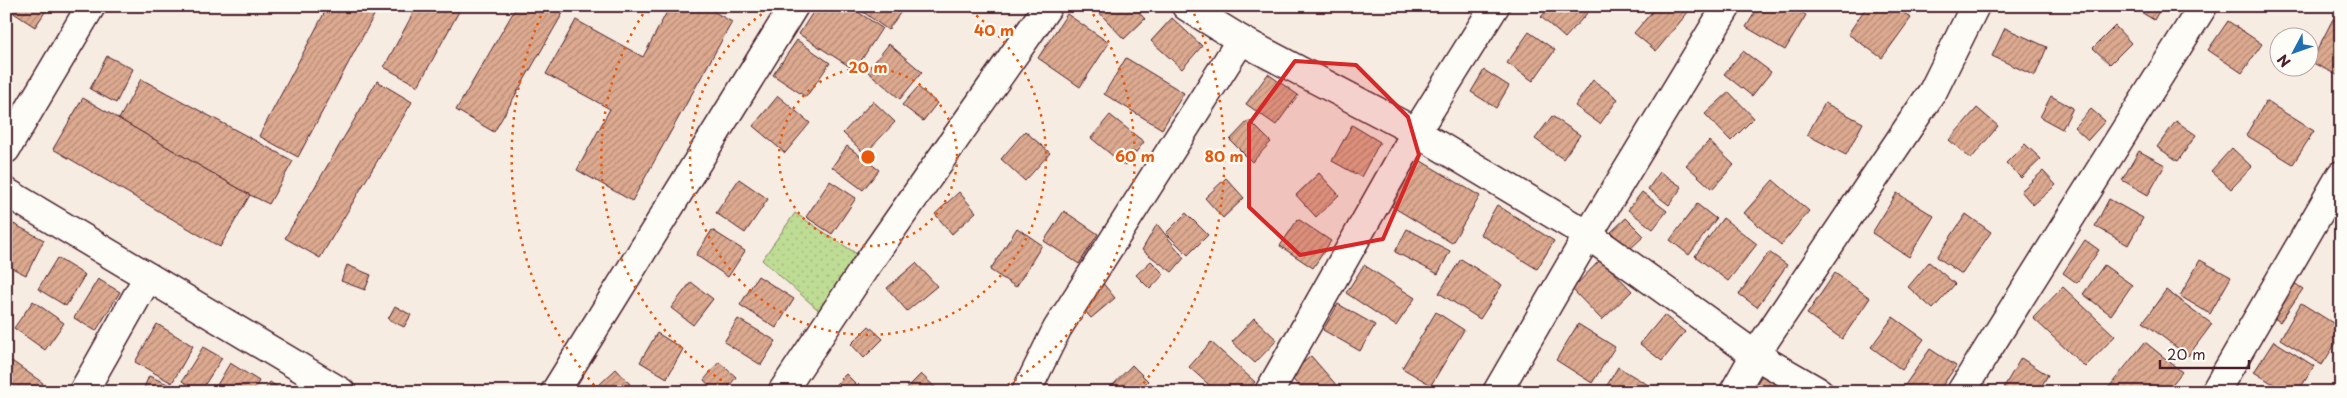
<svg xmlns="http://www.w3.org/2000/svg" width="2347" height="398" font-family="'Playpen Sans',sans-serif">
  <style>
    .grass { fill: url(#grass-dots); stroke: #847e60 }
    .building { fill: url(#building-hatch); stroke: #4a1f2b }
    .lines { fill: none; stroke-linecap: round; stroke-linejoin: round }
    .street-casing { stroke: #4a1f2b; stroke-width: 31 }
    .street { stroke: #fdfcf7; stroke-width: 28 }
    .marked { fill: #d62828; fill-opacity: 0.2; stroke: #d62828; stroke-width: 4; stroke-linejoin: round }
    .ring { fill: none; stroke: #e8590c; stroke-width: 2.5; stroke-dasharray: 2.5 5 }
    .centre { fill: #e8590c; stroke: #fdfcf7; stroke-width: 2.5 }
    .ring-label { font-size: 15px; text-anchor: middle; font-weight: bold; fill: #e8590c; stroke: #fdfcf7; stroke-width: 4.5; stroke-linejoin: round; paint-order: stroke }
  </style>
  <defs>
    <pattern id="grass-dots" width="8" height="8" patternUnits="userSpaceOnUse" patternTransform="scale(1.25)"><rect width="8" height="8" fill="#bedc94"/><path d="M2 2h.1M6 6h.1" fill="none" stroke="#a5bc80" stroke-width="1.8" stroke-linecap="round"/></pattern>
    <pattern id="building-hatch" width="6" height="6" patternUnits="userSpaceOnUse" patternTransform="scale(1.25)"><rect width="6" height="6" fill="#ddaa90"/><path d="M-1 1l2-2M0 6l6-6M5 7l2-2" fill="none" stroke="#b58a76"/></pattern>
  </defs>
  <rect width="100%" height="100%" fill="#f7ece2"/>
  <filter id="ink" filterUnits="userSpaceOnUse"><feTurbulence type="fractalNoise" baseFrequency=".02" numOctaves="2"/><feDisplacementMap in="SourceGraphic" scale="10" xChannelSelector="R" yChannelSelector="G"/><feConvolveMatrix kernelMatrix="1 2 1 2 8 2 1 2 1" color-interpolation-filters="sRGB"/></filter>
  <g filter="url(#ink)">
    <polygon class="grass" points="795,213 857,254 824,315 762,260"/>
    <g class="building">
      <polygon points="6,6 49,6 35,27 6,8"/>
      <polygon points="328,6 379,6 298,157 259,136"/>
      <polygon points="417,6 462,6 418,86 384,67"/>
      <polygon points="517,6 567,6 494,132 456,110"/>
      <polygon points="670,6 704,6 732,22 632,201 577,170 610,109 546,74 576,20 643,57"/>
      <polygon points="817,6 849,6 882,28 855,70 799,34"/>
      <polygon points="861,6 905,6 888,30 859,9"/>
      <polygon points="1093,6 1133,6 1145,19 1124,39"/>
      <polygon points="1551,6 1585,6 1590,10 1565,38 1541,17"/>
      <polygon points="1657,6 1683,6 1689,11 1656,51 1634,33"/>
      <polygon points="1759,6 1791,6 1806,15 1785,50 1746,27"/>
      <polygon points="1867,6 1895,6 1911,18 1882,58 1848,34"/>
      <polygon points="2131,6 2162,6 2154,20"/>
      <polygon points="1067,14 1109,43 1080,87 1038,58"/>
      <polygon points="1172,18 1202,46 1182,69 1151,41"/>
      <polygon points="2333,19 2341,23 2341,77 2311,62"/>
      <polygon points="2228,21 2262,44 2242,73 2208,50"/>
      <polygon points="2115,26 2131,43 2110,64 2093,48"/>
      <polygon points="2005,28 2047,47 2035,76 1992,56"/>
      <polygon points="1529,32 1555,50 1533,81 1507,63"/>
      <polygon points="797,40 830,63 806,97 773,75"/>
      <polygon points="889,44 922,72 900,99 867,71"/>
      <polygon points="1743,51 1771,72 1752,96 1724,74"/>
      <polygon points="107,56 133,69 116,103 90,89"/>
      <polygon points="1126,58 1184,93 1162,129 1104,94"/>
      <polygon points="1484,70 1509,86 1496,108 1471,92"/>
      <polygon points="1268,74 1298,95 1276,125 1246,104"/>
      <polygon points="141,79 293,161 269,204 250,195 119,119"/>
      <polygon points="1593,80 1618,99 1600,124 1575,106"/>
      <polygon points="377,81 412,102 320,258 285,238"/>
      <polygon points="918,87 937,103 923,121 902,105"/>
      <polygon points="1729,92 1754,118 1731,141 1705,114"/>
      <polygon points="778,96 810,123 785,153 753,126"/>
      <polygon points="2051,96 2073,108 2062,129 2040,117"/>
      <polygon points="83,98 250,195 220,247 53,149"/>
      <polygon points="873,101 895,122 865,154 843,133"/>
      <polygon points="2266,101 2314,131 2293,164 2246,135"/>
      <polygon points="1825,103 1863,123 1846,155 1807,135"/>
      <polygon points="1977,108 1998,126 1971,159 1949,140"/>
      <polygon points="2091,109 2105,121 2088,140 2074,127"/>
      <polygon points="1110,115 1144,142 1125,166 1091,138"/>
      <polygon points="1552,116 1580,135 1563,159 1535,139"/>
      <polygon points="1249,120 1271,142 1252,162 1230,140"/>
      <polygon points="2176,121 2196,135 2178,161 2157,147"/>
      <polygon points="1352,125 1380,142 1361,177 1332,161"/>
      <polygon points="1025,131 1050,153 1025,181 1001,159"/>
      <polygon points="1709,141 1734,165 1712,189 1686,165"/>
      <polygon points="2025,144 2041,159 2021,178 2006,163"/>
      <polygon points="847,146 879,170 863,190 832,167"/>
      <polygon points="2232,148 2252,167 2231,189 2211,171"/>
      <polygon points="2139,151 2165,165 2148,195 2122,180"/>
      <polygon points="1416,158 1480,196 1452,243 1388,204"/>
      <polygon points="2043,171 2056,185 2033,205 2021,191"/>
      <polygon points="1660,172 1682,187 1669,205 1648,189"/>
      <polygon points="1319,173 1339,195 1316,217 1296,195"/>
      <polygon points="1226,178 1244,198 1223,218 1205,198"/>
      <polygon points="739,179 768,199 745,233 716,213"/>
      <polygon points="1773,180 1809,211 1781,245 1744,213"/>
      <polygon points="830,181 856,198 832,234 806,217"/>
      <polygon points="959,192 976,212 952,234 935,214"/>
      <polygon points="1642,192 1667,211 1653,229 1628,210"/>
      <polygon points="1897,193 1934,216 1909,257 1872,233"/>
      <polygon points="2109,199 2143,218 2128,245 2095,226"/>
      <polygon points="1697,204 1716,219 1689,255 1670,240"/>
      <polygon points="1497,205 1554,241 1537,269 1480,234"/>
      <polygon points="1064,211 1098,234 1079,264 1044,241"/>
      <polygon points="1186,213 1208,235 1188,255 1166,233"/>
      <polygon points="1966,214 1991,232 1962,274 1937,257"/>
      <polygon points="1626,218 1644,236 1629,250 1611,232"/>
      <polygon points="1723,218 1757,244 1728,281 1695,256"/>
      <polygon points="1298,219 1331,241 1313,268 1280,246"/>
      <polygon points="6,220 44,240 26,275 6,265"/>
      <polygon points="1157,224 1184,258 1172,272 1142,250"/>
      <polygon points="1017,228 1042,245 1016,287 990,270"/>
      <polygon points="1407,229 1450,251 1438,274 1395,252"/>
      <polygon points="712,230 745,251 728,277 696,255"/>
      <polygon points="2085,240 2099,250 2077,283 2063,273"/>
      <polygon points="1769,252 1787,265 1757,307 1739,294"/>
      <polygon points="57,258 85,275 66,306 38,289"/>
      <polygon points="1461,259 1502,285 1480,319 1439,293"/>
      <polygon points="1601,259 1632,291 1602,320 1572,289"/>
      <polygon points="2200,260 2231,277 2210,314 2180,296"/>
      <polygon points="1151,261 1164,274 1150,289 1136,275"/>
      <polygon points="1929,262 1955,284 1933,309 1908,287"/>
      <polygon points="916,263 937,286 907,311 887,288"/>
      <polygon points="347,265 371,275 365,290 341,281"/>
      <polygon points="1364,265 1415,298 1396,326 1346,293"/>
      <polygon points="2104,265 2132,285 2111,315 2083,294"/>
      <polygon points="1835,273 1870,298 1842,339 1807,314"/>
      <polygon points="758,276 794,299 776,328 740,305"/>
      <polygon points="98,279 120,292 96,331 74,318"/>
      <polygon points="2290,280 2303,289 2280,322 2267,313"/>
      <polygon points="1101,281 1115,298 1091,318 1077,302"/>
      <polygon points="691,282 713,299 693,325 671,308"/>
      <polygon points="2063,287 2115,336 2085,367 2033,318"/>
      <polygon points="2166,290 2212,324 2188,356 2143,322"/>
      <polygon points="33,301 64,323 45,350 14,328"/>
      <polygon points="2301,303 2341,328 2341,335 2322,365 2280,339"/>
      <polygon points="1338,304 1375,325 1360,351 1323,330"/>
      <polygon points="395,306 411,315 404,327 388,319"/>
      <polygon points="1436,312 1464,330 1431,385 1402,368"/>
      <polygon points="1664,315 1685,332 1662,361 1640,344"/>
      <polygon points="1893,317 1924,339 1902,370 1871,347"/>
      <polygon points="1254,318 1277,340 1255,363 1232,342"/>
      <polygon points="738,319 776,341 761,365 724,342"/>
      <polygon points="157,324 193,346 172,383 135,362"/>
      <polygon points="1578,324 1615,347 1592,383 1556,360"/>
      <polygon points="869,326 883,339 864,358 851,344"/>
      <polygon points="657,333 683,349 667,378 640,362"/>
      <polygon points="2274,341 2314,366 2298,392 2286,392 2254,372"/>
      <polygon points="1211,342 1255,382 1246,392 1217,392 1189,367"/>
      <polygon points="2145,342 2182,372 2166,392 2105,392"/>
      <polygon points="203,347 222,358 200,392 182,381"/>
      <polygon points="1930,349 1956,366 1938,392 1909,392 1903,388"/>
      <polygon points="1311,356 1338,387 1333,392 1304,392 1289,375"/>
      <polygon points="6,357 43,383 37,392 6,392"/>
      <polygon points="2021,358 2048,375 2038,392 2011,392 2004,387"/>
      <polygon points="719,362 736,377 725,392 715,392 704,380"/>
      <polygon points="230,363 259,381 253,392 213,392"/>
      <polygon points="1132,365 1148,381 1137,392 1114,392 1110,388"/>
      <polygon points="1618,367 1660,392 1603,392"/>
      <polygon points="616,369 630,384 623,392 605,392 599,385"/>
      <polygon points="846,374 860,388 856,392 828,392"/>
      <polygon points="921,374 940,392 909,392 906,389"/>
      <polygon points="1763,374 1788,391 1787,392 1751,392"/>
      <polygon points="149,376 170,385 167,392 142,392"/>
      <polygon points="270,382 285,392 263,392"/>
      <polygon points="644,384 658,392 639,392"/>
      <polygon points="2250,384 2262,392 2245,392"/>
    </g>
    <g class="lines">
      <defs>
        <g id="street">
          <polyline points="1186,6 1241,40 1416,132 1588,235 1755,355 1819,392"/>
          <polyline points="6,149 91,6"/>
          <polyline points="6,192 341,392"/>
          <polyline points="83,392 148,277"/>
          <polyline points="555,392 794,6"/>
          <polyline points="782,392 864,269 1048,6"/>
          <polyline points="1026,392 1057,329 1241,40"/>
          <polyline points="1269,392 1416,132 1495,6"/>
          <polyline points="1497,392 1588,235 1727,6"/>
          <polyline points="1734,392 1755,355 1933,91 1975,6"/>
          <polyline points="1961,392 2203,6"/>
          <polyline points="2215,392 2341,175"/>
        </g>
      </defs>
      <use href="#street" class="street-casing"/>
      <use href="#street" class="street"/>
    </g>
  </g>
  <path class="marked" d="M1295 61 1356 65 1408 117 1419 155 1383 239 1300 255 1249 207V124Z"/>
  <g class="ring">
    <circle cx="868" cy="157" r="89"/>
    <path d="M964 7A178 178 0 1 1 772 7"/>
    <path d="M741 392A267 267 0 0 1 647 8M1089 8A267 267 0 0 1 995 392"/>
    <path d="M599 391A356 356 0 0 1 545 7M1191 7A356 356 0 0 1 1137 391"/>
  </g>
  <circle cx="868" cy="157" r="8" class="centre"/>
  <g class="ring-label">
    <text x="994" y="36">40 m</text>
    <text x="868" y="73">20 m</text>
    <text x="1135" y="162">60 m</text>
    <text x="1224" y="162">80 m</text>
  </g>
  <rect width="2347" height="398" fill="none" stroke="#fdfcf7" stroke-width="25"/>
  <rect x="12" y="12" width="2322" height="373" fill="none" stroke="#4a1f2b" stroke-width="2" filter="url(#ink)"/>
  <g transform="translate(2294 52) rotate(229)"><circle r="24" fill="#fdfcf7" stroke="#b5a4a5"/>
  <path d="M0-4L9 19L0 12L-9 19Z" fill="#1f6fb2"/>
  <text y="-8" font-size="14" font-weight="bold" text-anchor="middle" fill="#4a1f2b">N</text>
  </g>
  <path d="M2160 360v8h89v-8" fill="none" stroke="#4a1f2b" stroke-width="2.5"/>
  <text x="2167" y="360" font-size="15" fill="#4a1f2b" stroke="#fdfcf7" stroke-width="4" paint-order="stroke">20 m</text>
</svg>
